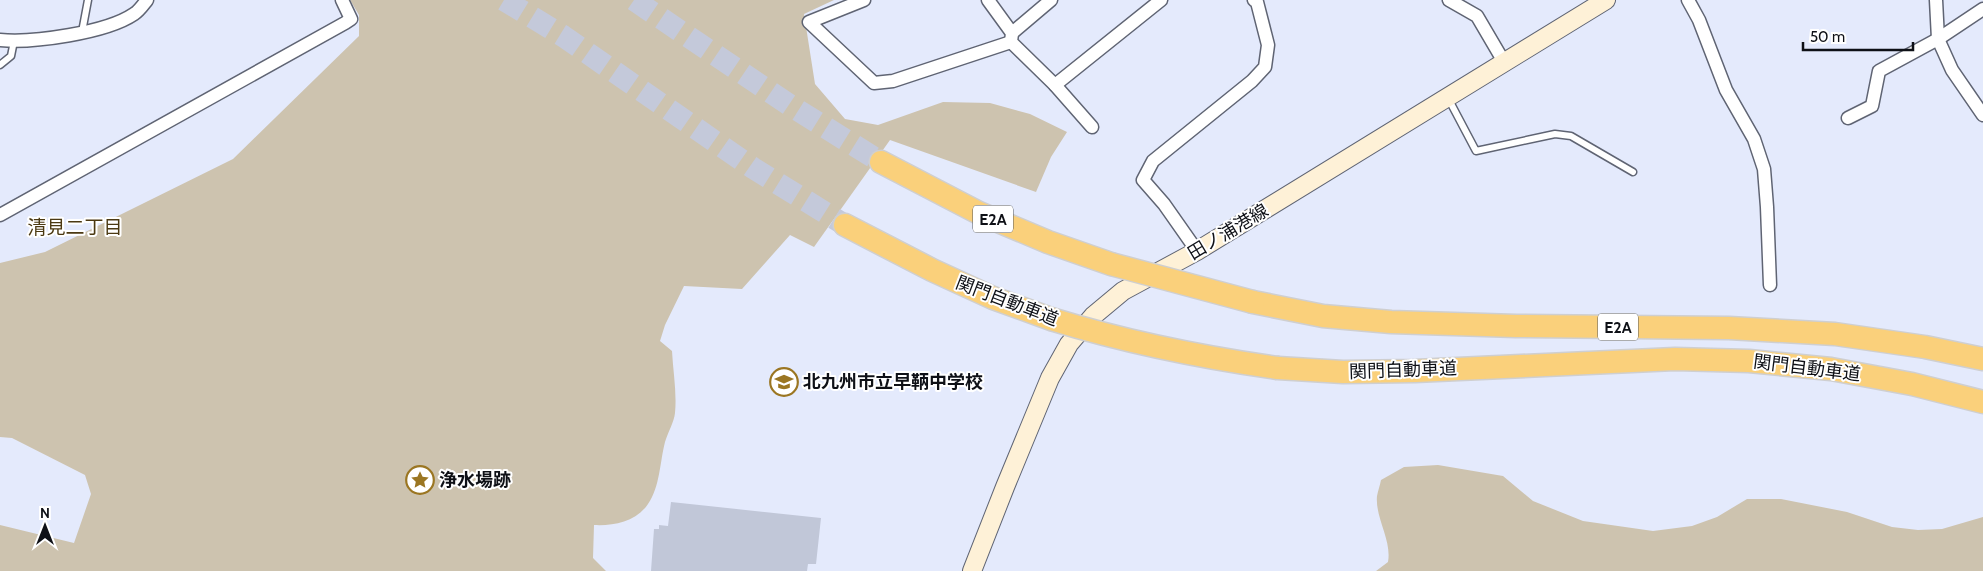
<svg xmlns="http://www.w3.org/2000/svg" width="1983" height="571" font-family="Cabin,'Noto Sans JP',sans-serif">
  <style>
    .green { fill: #cdc3af }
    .building { fill: #c1c7d8 }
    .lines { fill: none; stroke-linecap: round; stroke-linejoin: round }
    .highway-tunnel { stroke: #c4c9da; stroke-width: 22; stroke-dasharray: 22 11; stroke-linecap: butt }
    .lane-casing { stroke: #5f6473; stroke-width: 9 }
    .street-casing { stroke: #5f6473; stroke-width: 15 }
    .secondary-casing { stroke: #5f6473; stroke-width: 20 }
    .highway-casing { stroke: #cfcfd0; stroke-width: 25 }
    .lane { stroke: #fff; stroke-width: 6 }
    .street { stroke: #fff; stroke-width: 12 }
    .secondary { stroke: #fef1d7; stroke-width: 18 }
    .highway { stroke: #fad07b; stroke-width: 22 }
    .highway-bridge-casing { stroke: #cfcfd0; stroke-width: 25; stroke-linecap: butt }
    .highway-bridge { stroke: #fad07b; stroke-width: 22 }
    .labels { text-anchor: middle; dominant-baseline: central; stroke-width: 4; stroke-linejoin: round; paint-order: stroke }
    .shield { fill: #fff; stroke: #56585c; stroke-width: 1 }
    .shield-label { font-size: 16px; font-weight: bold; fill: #0e1016 }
    .street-label { font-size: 18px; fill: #0e1016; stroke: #fff }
    .poi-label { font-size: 18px; font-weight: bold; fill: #0e1016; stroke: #fff; text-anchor: start }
    .neighbourhood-label { font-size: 19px; fill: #4b3912; stroke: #fff }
  </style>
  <rect width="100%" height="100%" fill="#e4eafc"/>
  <g class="green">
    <path d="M350 0H834L804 14 815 84 845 119 878 125 943 102 990 103 1030 114 1067 132 1051 157 1036 192 890 140 814 247 790 235 742 289 684 286 665 325 660 341 672 351C673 371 677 393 675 413 674 422 668 432 665 442 660 461 660 487 648 504 636 522 613 526 594 525L593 558 606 571H0V525L74 543 91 494 85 475 12 438 0 437V263L45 252 233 159 359 36V15Z"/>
    <path d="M1438 465 1503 476 1533 501 1583 521 1653 531 1692 526 1717 517 1747 499H1781L1847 512 1892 527 1918 530 1942 529 1983 517V571H1376L1388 562C1392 540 1375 518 1377 496 1378 491 1380 485 1381 480L1404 467Z"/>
  </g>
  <polygon class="building" points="671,502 821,518 816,564 808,564 807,571 651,571 654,529 659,529 659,525 668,526"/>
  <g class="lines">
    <g class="highway-tunnel">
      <polyline points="504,0 563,36 753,168 845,225"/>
      <polyline points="634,0 791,106 881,162"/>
    </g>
    <defs>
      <g id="lane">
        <polyline points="82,32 88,0"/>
        <polyline points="0,65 11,56 14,41"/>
        <polyline points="1448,98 1476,151 1555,134 1571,136 1633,172"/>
      </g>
      <g id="street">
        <polyline points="864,0 809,22 874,83 893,81 1011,42"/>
        <polyline points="988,0 1012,33 1011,42 1055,85 1092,127"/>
        <polyline points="1449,0 1477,16 1504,62"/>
        <polyline points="1688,0 1699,20 1726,90 1754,139 1764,169 1767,207 1770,285"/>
        <polyline points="1936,0 1938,39 1952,70 1983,115"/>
        <polyline points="1012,33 1051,0"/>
        <path d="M0 40C33 43 106 33 134 14 139 11 143 5 147 0"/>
        <polyline points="1055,85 1161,0"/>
        <polyline points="1848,118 1872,106 1879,71 1938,39 1983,9"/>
        <polyline points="0,215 345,23 351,19 342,0"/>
        <polyline points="1197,251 1164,204 1143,180 1153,161 1252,81 1265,67 1268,45 1257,2 1254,0"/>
      </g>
      <polyline id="secondary" points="972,571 1005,487 1050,378 1069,344 1093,316 1123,291 1197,251 1606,0"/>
      <g id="highway">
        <polyline points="881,162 979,213 1048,242 1111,264"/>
        <polyline points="845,225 932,270 993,298 1051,319"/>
        <polyline points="1253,302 1323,316 1391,322 1516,326 1729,328 1835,334 1925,347 1983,359"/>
        <polyline points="1278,368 1343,372 1415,371 1675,359 1749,361 1831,369 1912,384 1983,402"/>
      </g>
    </defs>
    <use href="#lane" class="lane-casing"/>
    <use href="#street" class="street-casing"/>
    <use href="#secondary" class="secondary-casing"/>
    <use href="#highway" class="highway-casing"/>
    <use href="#lane" class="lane"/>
    <use href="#street" class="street"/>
    <use href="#secondary" class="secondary"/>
    <use href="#highway" class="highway"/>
    <defs>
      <g id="highway-bridge">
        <polyline points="1111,264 1253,302"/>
        <path d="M1051 319C1126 342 1199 357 1278 368"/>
      </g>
    </defs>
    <use href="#highway-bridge" class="highway-bridge-casing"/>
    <use href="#highway-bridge" class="highway-bridge"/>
  </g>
  <defs>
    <symbol id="school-ring" viewBox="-11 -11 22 22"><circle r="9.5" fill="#fff" stroke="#9b7622" stroke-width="1.5"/><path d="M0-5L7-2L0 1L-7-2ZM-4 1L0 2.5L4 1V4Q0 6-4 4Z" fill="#9b7622"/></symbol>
    <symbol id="sight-ring" viewBox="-11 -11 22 22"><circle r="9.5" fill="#fff" stroke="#9b7622" stroke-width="1.5"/><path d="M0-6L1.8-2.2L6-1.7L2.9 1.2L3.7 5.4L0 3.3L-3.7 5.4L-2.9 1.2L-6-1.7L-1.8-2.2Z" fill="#9b7622"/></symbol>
  </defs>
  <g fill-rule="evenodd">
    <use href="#school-ring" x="768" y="366" width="32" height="32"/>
    <use href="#sight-ring" x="404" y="464" width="32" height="32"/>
  </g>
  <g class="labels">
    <g class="shield">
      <rect x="973" y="205.5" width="40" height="27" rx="4"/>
      <rect x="1598" y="313.5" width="40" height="27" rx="4"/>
    </g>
    <g class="shield-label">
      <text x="993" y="219">E2A</text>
      <text x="1618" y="327">E2A</text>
    </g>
    <g class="street-label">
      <text transform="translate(1228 232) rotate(-31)">田ノ浦港線</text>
      <text transform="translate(1007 301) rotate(21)">関門自動車道</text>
      <text transform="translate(1807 368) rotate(7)">関門自動車道</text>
      <text transform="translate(1403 370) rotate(-2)">関門自動車道</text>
    </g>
    <g class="poi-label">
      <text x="803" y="382">北九州市立早鞆中学校</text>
      <text x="439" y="480">浄水場跡</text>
    </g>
    <g class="neighbourhood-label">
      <text x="75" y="227">清見二丁目</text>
    </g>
  </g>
  <g transform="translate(45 526)" stroke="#ffffff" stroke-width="4" paint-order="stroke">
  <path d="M0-4L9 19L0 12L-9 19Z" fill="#0e1016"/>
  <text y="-8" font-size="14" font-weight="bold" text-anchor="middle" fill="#0e1016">N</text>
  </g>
  <path d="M1803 42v8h110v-8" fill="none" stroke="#0e1016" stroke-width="2.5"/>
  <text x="1810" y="42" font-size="15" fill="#0e1016" stroke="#ffffff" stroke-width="4" paint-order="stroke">50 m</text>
</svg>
